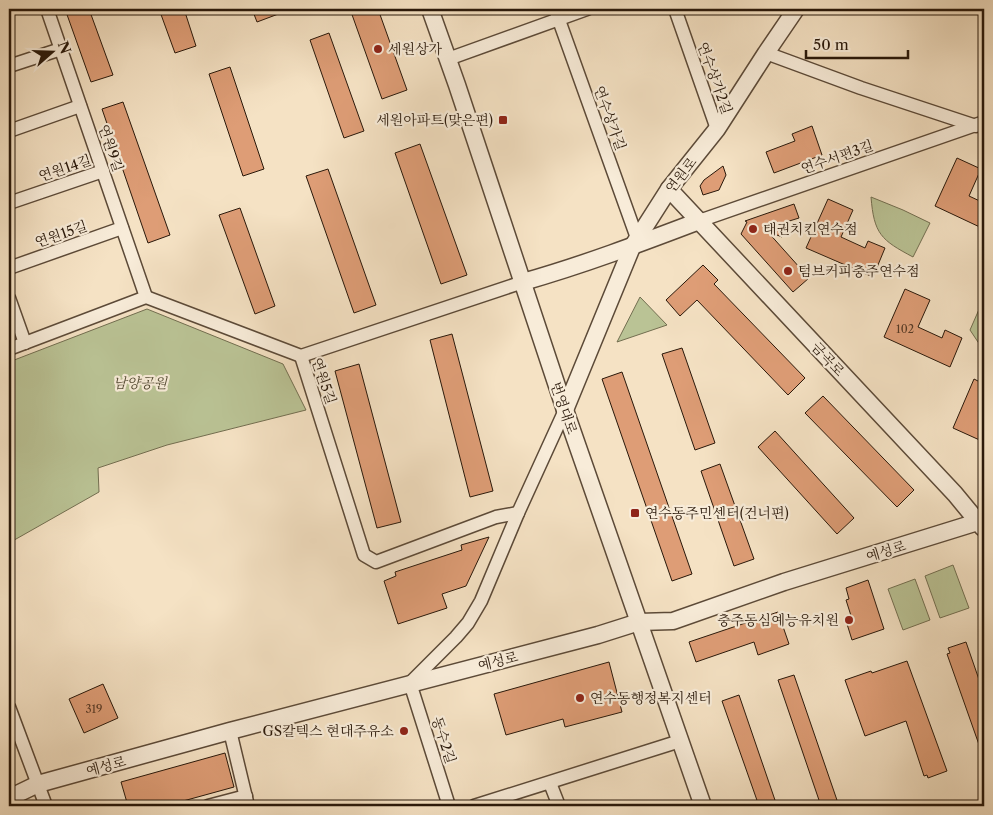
<svg xmlns="http://www.w3.org/2000/svg" width="993" height="815" font-family="'Libre Caslon Text','Noto Serif KR',serif">
  <style>
    .green { fill: #bac395; stroke: #726e50 }
    .building { fill: #de9d76; stroke: #29180a }
    .lines { fill: none; stroke-linecap: round; stroke-linejoin: round }
    .minor-casing { stroke: #5c4a38; stroke-width: 15 }
    .tertiary-casing { stroke: #5c4a38; stroke-width: 19 }
    .minor { stroke: #f8ecd9; stroke-width: 12 }
    .tertiary { stroke: #f8ecd9; stroke-width: 16 }
    .poi-dot { fill: #8f2418; stroke: #f8ecd9; stroke-width: 2 }
    .labels { text-anchor: middle; dominant-baseline: central; stroke-width: 4.5; stroke-linejoin: round; paint-order: stroke }
    .number-label { font-size: 11px; fill: #563925 }
    .poi-label { font-size: 14px; fill: #29180a; stroke: #f8ecd9; text-anchor: start }
    .street-label { font-size: 14px; fill: #29180a; stroke: #f8ecd9 }
    .park-label { font-size: 14px; font-style: italic; fill: #544b34; stroke: #f8ecd9 }
  </style>
  <rect width="100%" height="100%" fill="#f5e2c4"/>
  <filter id="stains"><feTurbulence type="fractalNoise" baseFrequency=".004" numOctaves="4"/><feColorMatrix values="0 0 0 0 .2 0 0 0 0 .09 0 0 0 0 .02 0 0 0 .5 -.17"/></filter>
  <radialGradient id="worn" r=".72"><stop offset=".6" stop-color="#630" stop-opacity="0"/><stop offset="1" stop-color="#630" stop-opacity=".3"/></radialGradient>
  <g class="green">
    <path d="M871 197 903 210 930 223 913 257C881 240 874 234 871 197Z"/>
    <polygon points="640,297 667,325 617,342"/>
    <polygon points="984,298 984,351 970,330"/>
    <polygon points="147,309 283,364 306,410 167,445 98,468 99,492 9,543 9,362"/>
    <polygon points="953,565 969,608 940,618 925,576"/>
    <polygon points="915,579 930,620 903,630 888,589"/>
  </g>
  <g class="building">
    <polygon points="65,9 89,9 113,75 91,82"/>
    <polygon points="159,9 184,9 196,46 175,53"/>
    <polygon points="252,9 289,9 289,10 257,22"/>
    <polygon points="350,9 378,9 407,90 382,99"/>
    <polygon points="329,33 364,131 344,138 310,40"/>
    <polygon points="230,67 264,169 243,176 209,74"/>
    <polygon points="123,102 170,235 148,243 102,109"/>
    <polygon points="812,126 822,155 774,173 766,152 795,141 792,134"/>
    <polygon points="420,144 467,275 441,284 395,153"/>
    <polygon points="957,158 981,169 969,196 984,203 984,229 935,206"/>
    <polygon points="723,166 726,175 719,190 703,195 700,186 704,180"/>
    <polygon points="328,169 376,305 354,313 306,176"/>
    <polygon points="828,199 853,210 841,237 865,248 868,241 885,248 873,277 806,248"/>
    <polygon points="794,204 799,218 786,222 782,237 767,231 809,278 793,292 741,234 747,222 745,221"/>
    <polygon points="240,208 275,306 255,314 219,215"/>
    <polygon points="703,265 718,280 714,284 805,378 788,395 697,300 680,316 666,300"/>
    <polygon points="905,289 930,300 918,327 942,338 945,330 962,338 950,367 884,337"/>
    <polygon points="452,334 493,491 470,497 430,340"/>
    <polygon points="682,348 715,443 695,450 662,354"/>
    <polygon points="359,364 401,522 377,528 335,371"/>
    <polygon points="622,372 692,574 672,581 602,379"/>
    <polygon points="974,379 984,384 984,442 953,428"/>
    <polygon points="823,396 914,490 897,507 805,413"/>
    <polygon points="775,431 854,518 837,534 758,447"/>
    <polygon points="720,464 754,559 734,566 701,471"/>
    <polygon points="489,537 466,586 442,594 447,608 398,624 384,581 396,576 395,572 462,550 461,545"/>
    <polygon points="868,580 884,629 852,640 847,624 853,622 846,600 849,599 846,588"/>
    <polygon points="778,612 789,644 758,655 754,642 696,662 689,642"/>
    <polygon points="966,642 984,694 984,756 983,756 947,654 950,653 948,648"/>
    <polygon points="907,661 947,771 928,778 927,775 924,776 906,721 865,736 845,680 871,671 872,673"/>
    <polygon points="609,662 622,712 565,727 563,719 506,735 494,694"/>
    <polygon points="794,675 839,806 821,806 778,680"/>
    <polygon points="103,684 118,718 84,733 69,699"/>
    <polygon points="739,695 777,806 759,806 722,701"/>
    <polygon points="225,753 234,787 165,806 128,806 121,782"/>
  </g>
  <g class="lines">
    <defs>
      <g id="minor">
        <polyline points="47,9 146,297"/>
        <polyline points="555,9 637,238"/>
        <polyline points="675,9 717,129"/>
        <polyline points="766,53 861,88 976,126"/>
        <polyline points="448,59 587,9"/>
        <polyline points="9,66 61,49"/>
        <polyline points="9,131 80,106"/>
        <polyline points="9,203 103,171"/>
        <polyline points="699,221 984,122"/>
        <polyline points="9,268 122,228"/>
        <polyline points="9,298 25,343"/>
        <polyline points="9,349 146,297 301,356"/>
        <polyline points="301,356 364,555 376,562 496,517 518,513"/>
        <polyline points="301,356 523,282"/>
        <polyline points="9,707 46,806"/>
        <polyline points="230,731 248,806"/>
        <polyline points="550,783 559,806"/>
        <polyline points="208,806 246,796"/>
        <polyline points="449,806 410,683 456,637 468,623 481,601 518,513 565,410"/>
        <polyline points="474,806 680,741"/>
      </g>
      <g id="tertiary">
        <polyline points="430,9 457,85 565,410 703,806"/>
        <polyline points="669,189 955,494 983,528"/>
        <path d="M523 282C583 265 641 243 699 221"/>
        <polyline points="565,410 632,247 669,189 717,129 766,53 796,9"/>
        <polyline points="9,798 38,784 230,731 598,635 639,622 673,621 784,582 984,520"/>
      </g>
    </defs>
    <use href="#minor" class="minor-casing"/>
    <use href="#tertiary" class="tertiary-casing"/>
    <use href="#minor" class="minor"/>
    <use href="#tertiary" class="tertiary"/>
  </g>
  <g class="poi-dot">
    <circle cx="378" cy="49" r="5"/>
    <rect x="498" y="115" width="10" height="10" rx="2.5"/>
    <circle cx="753" cy="229" r="5"/>
    <circle cx="788" cy="271" r="5"/>
    <rect x="630" y="508" width="10" height="10" rx="2.5"/>
    <circle cx="849" cy="620" r="5"/>
    <circle cx="580" cy="698" r="5"/>
    <circle cx="404" cy="731" r="5"/>
  </g>
  <g class="labels">
    <g class="number-label">
      <text x="905" y="329">102</text>
      <text x="94" y="709">319</text>
    </g>
    <g class="poi-label">
      <text x="388" y="49">세원상가</text>
      <text x="493" y="120" text-anchor="end">세원아파트(맞은편)</text>
      <text x="763" y="229">태권치킨연수점</text>
      <text x="798" y="271">텀브커피충주연수점</text>
      <text x="645" y="513">연수동주민센터(건너편)</text>
      <text x="839" y="620" text-anchor="end">충주동심예능유치원</text>
      <text x="590" y="698">연수동행정복지센터</text>
      <text x="394" y="731" text-anchor="end">GS칼텍스 현대주유소</text>
    </g>
    <g class="street-label">
      <text transform="translate(715 78) rotate(70)">연수상가2길</text>
      <text transform="translate(610 118) rotate(70)">연수상가길</text>
      <text transform="translate(111 148) rotate(71)">연원9길</text>
      <text transform="translate(837 157) rotate(-19)">연수서편3길</text>
      <text transform="translate(65 168) rotate(-19)">연원14길</text>
      <text transform="translate(681 175) rotate(-52)">연원로</text>
      <text transform="translate(61 234) rotate(-19)">연원15길</text>
      <text transform="translate(828 359) rotate(47)">금곡로</text>
      <text transform="translate(324 381) rotate(71)">연원5길</text>
      <text transform="translate(564 408) rotate(71)">번영대로</text>
      <text transform="translate(886 551) rotate(-17)">예성로</text>
      <text transform="translate(498 661) rotate(-14)">예성로</text>
      <text transform="translate(444 740) rotate(72)">동수2길</text>
      <text transform="translate(106 766) rotate(-15)">예성로</text>
    </g>
    <g class="park-label">
      <text x="140" y="383">남양공원</text>
    </g>
  </g>
  <rect width="993" height="815" fill="none" stroke="#f5e2c4" stroke-width="30"/>
  <rect x="10" y="10" width="973" height="795" fill="none" stroke="#29180a" stroke-width="2.5"/>
  <rect x="15" y="15" width="963" height="785" fill="none" stroke="#29180a"/>
  <g transform="translate(52 52) rotate(70)" stroke="#f8ecd9" stroke-width="4" paint-order="stroke">
  <path d="M0-4L9 19L0 12L-9 19Z" fill="#29180a"/>
  <text y="-8" font-size="14" font-weight="bold" text-anchor="middle" fill="#29180a">N</text>
  </g>
  <path d="M806 50v8h102v-8" fill="none" stroke="#29180a" stroke-width="2.5"/>
  <text x="813" y="50" font-size="15" fill="#29180a" stroke="#f8ecd9" stroke-width="4" paint-order="stroke">50 m</text>
  <rect width="100%" height="100%" filter="url(#stains)"/>
  <rect width="100%" height="100%" fill="url(#worn)"/>
</svg>
